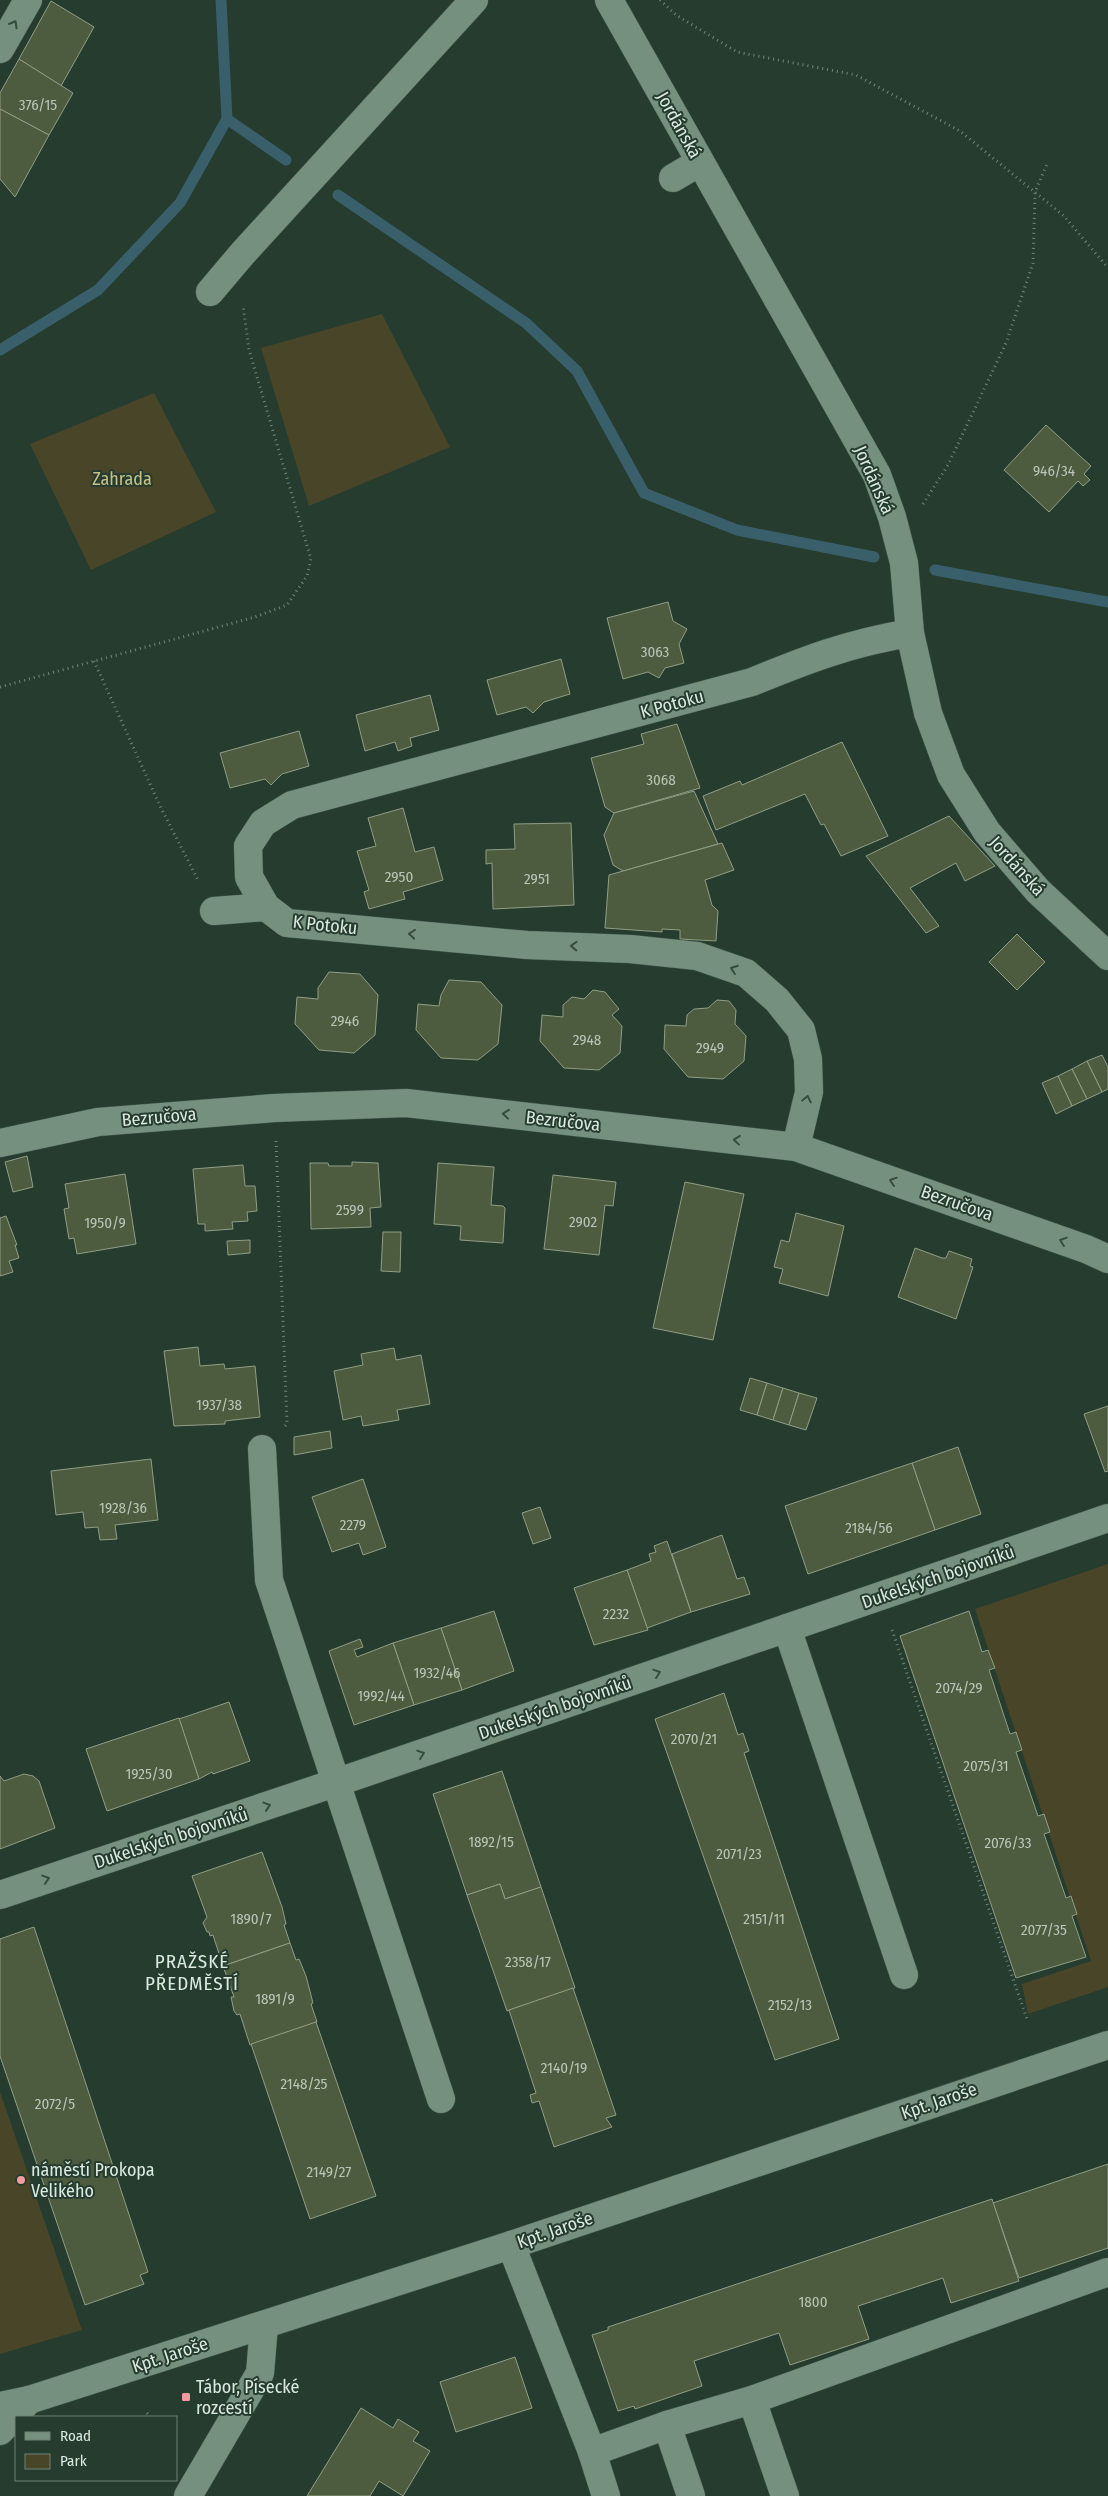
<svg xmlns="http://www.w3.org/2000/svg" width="1108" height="2496" font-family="'Fira Sans Condensed',sans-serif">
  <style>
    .green { fill: #494529 }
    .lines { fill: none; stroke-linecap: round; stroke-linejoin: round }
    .stream { stroke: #39606a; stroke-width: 11 }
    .building { fill: #4d5b3f; stroke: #919e86 }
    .minor-casing { stroke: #465a50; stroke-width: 29 }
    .path { stroke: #73867c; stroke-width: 3; stroke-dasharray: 1 4; stroke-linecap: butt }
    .minor { stroke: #769080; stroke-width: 28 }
    .oneway { stroke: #354d3f }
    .poi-dot { fill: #f49aa0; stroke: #253c2f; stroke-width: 2 }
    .labels { text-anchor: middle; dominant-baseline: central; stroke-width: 4; stroke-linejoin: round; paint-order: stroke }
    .number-label { font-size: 15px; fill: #b8c6b8 }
    .street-label { font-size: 18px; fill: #dbe9e1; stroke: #253c2f }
    .park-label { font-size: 18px; fill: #c8c086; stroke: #253c2f }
    .poi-label { font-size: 18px; fill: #dbe9e1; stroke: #253c2f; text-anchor: start }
    .neighbourhood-label { font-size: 19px; letter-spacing: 1px; fill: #dbe9e1; stroke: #253c2f }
  </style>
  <rect width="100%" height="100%" fill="#253c2f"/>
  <g class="green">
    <polygon points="382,314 450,447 309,506 261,348"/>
    <polygon points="154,393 216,512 91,570 30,444"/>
    <polygon points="1108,1564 1108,1987 1028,2014 1022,1984 1091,1961 975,1609"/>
    <polygon points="0,2092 82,2330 0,2354"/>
  </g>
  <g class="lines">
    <g class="stream">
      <polyline points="227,119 286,160"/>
      <polyline points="338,195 526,323 577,371 644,493 737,530 874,557"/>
      <polyline points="0,350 98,290 180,203 227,119 221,0"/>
      <polyline points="935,570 1108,602"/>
    </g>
  </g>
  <g class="building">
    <polygon points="51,1 94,27 61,86 19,59"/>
    <polygon points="19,59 73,93 49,135 0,109 0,93"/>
    <polygon points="0,109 49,135 15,197 0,179"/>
    <polygon points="1046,425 1091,466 1084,474 1090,480 1083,486 1078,481 1049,512 1004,470"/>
    <polygon points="668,602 673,621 687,629 679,644 684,663 665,668 659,678 648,672 623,679 607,618"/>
    <polygon points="561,659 570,694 544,702 533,713 526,707 497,715 487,680"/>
    <polygon points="430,695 439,730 410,738 412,746 398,751 395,742 365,751 356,715"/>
    <polygon points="677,724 700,788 614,813 605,807 591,758 644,744 641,734"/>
    <polygon points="299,731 309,766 282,774 271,785 265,779 230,788 220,753"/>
    <polygon points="842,742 888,836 841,856 824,824 821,825 805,794 716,830 703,796 740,781 742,785"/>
    <polygon points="694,791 718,844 623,871 613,865 604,835 614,813"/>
    <polygon points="403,808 415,852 434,847 443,880 403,892 405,899 369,909 364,892 369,890 357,851 376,846 368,818"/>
    <polygon points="949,816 995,866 965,881 956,863 910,888 939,926 926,933 866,856"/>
    <polygon points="571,823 574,905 493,909 492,863 486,864 486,850 515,849 514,824"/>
    <polygon points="722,843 734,870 705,880 712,905 718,911 716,941 680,939 680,930 662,929 662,932 605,928 609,875"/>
    <polygon points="1017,934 1045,962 1017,990 989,962"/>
    <polygon points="329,972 360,974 378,995 375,1035 354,1053 319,1050 295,1024 297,997 318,999 318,988"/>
    <polygon points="449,980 481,982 502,1005 498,1044 478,1060 441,1058 416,1030 418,1004 439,1006 441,995"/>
    <polygon points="593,990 605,992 619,1009 612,1015 622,1026 620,1053 599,1070 564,1068 540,1041 542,1015 563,1017 563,1005 572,997 584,999"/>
    <polygon points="717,1000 729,1001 736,1010 735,1024 746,1036 744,1061 723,1079 688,1077 664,1049 665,1025 686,1026 687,1015 694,1009 708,1008"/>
    <polygon points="1102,1055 1108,1067 1108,1089 1102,1092 1087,1061"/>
    <polygon points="1087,1061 1102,1092 1087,1099 1072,1069"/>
    <polygon points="1072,1069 1087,1099 1072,1106 1058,1076"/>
    <polygon points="1058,1076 1072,1106 1056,1114 1042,1083"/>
    <polygon points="27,1156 33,1187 13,1192 5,1162"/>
    <polygon points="352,1162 378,1163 381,1207 370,1208 371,1227 311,1229 310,1163 328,1163 329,1166 352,1166"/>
    <polygon points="438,1163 494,1167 491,1205 503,1206 505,1208 503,1243 460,1240 461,1226 434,1224"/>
    <polygon points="243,1165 245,1186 255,1186 257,1211 247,1212 248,1221 232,1222 233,1229 205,1231 205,1224 198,1224 193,1169"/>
    <polygon points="125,1174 136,1244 77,1254 74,1238 69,1239 64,1209 69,1208 65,1184"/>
    <polygon points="553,1175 616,1182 613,1206 605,1205 599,1255 544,1249"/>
    <polygon points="685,1182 744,1194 713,1340 653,1328"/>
    <polygon points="796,1213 844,1226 828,1296 779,1283 783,1269 774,1267 781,1240 789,1242"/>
    <polygon points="6,1216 17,1245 15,1245 19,1258 9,1261 13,1272 0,1276 0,1218"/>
    <polygon points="383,1232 401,1232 400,1272 381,1271"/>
    <polygon points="250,1240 250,1253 228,1255 227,1241"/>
    <polygon points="915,1248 942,1258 946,1258 949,1251 972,1259 970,1266 973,1267 956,1319 898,1297"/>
    <polygon points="198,1347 200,1366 224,1364 225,1369 255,1366 260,1417 225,1421 225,1424 174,1426 164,1351"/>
    <polygon points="394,1348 396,1360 421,1355 430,1404 397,1410 399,1420 363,1426 361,1416 343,1420 334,1371 363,1365 361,1354"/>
    <polygon points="750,1378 767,1383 757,1415 740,1410"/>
    <polygon points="767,1383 783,1388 773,1420 757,1415"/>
    <polygon points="783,1388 799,1393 789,1425 773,1420"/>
    <polygon points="799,1393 817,1398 806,1430 789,1425"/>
    <polygon points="1108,1406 1108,1471 1105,1472 1084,1414"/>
    <polygon points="330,1431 332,1448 294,1455 294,1437"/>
    <polygon points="958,1447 981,1514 935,1530 912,1463"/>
    <polygon points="151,1459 158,1520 115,1525 117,1539 100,1540 98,1527 85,1528 83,1512 56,1515 51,1471"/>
    <polygon points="912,1463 935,1530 808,1574 785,1506"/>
    <polygon points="363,1479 386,1547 363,1555 359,1543 332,1552 312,1497"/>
    <polygon points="540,1507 551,1538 533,1544 522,1513"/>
    <polygon points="722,1535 737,1579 744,1577 750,1594 691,1612 672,1554"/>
    <polygon points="667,1541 691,1612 647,1628 627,1570 651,1561 649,1554 656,1552 654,1546"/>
    <polygon points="627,1570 648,1630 594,1645 574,1588"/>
    <polygon points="494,1611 514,1671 462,1690 441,1628"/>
    <polygon points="969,1611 982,1652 988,1650 995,1668 989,1670 1010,1734 1016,1732 1022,1750 1016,1752 1038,1816 1044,1814 1050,1832 1044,1834 1066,1898 1071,1896 1077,1914 1072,1916 1086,1957 1016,1978 900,1636"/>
    <polygon points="441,1628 462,1690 414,1705 393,1643"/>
    <polygon points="360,1639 363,1647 354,1650 357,1657 393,1643 414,1705 354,1725 329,1651"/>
    <polygon points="724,1693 738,1735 743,1733 749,1751 744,1753 839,2039 775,2060 655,1719"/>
    <polygon points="229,1702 250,1761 213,1774 212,1772 199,1779 179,1719"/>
    <polygon points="179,1718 199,1779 107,1811 86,1749"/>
    <polygon points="502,1771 541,1887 505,1899 500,1884 467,1895 433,1794"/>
    <polygon points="24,1774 33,1776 39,1781 55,1828 0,1849 0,1776 4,1781"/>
    <polygon points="262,1852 282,1907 286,1924 284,1925 290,1943 223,1966 213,1935 210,1936 209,1932 207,1932 203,1923 207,1917 192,1876"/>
    <polygon points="500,1884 505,1899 541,1887 575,1988 507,2011 467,1895"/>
    <polygon points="34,1927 148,2272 140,2275 144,2284 85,2305 0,2056 0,1939"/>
    <polygon points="290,1943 296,1960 299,1959 306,1976 313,2003 311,2004 317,2022 250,2045 240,2014 237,2015 234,2011 231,1997 234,1997 223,1966"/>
    <polygon points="573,1988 616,2115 606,2118 612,2127 554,2147 539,2101 532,2103 530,2095 536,2093 509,2010"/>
    <polygon points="316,2022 376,2196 310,2219 251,2044"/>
    <polygon points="1108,2164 1108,2248 1019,2278 993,2203"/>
    <polygon points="992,2199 1019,2281 951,2303 943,2278 858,2306 869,2339 790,2365 779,2333 694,2361 702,2386 635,2409 634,2406 618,2411 592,2335 608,2330 608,2327"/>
    <polygon points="515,2357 532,2408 456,2432 440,2382"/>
    <polygon points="361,2408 393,2428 398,2419 419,2432 413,2441 430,2451 403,2496 379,2481 370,2496 307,2496"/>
  </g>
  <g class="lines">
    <defs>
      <g id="minor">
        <polyline points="609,0 877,475 892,517 904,563 910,633 928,713 951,775 987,832 1038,891 1108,956"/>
        <polyline points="0,49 28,0"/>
        <polyline points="673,178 700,162"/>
        <polyline points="210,292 243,253 474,0"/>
        <polyline points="214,911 266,907"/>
        <polyline points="0,1143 98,1122 274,1108 406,1103 796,1147 1086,1249 1108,1259"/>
        <path d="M796 1147 809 1092 808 1059 801 1030 777 1000 746 973 697 956 630 949 527 945 287 923 266 907 249 877 248 846 263 823 292 805 752 682C808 659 850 643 910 633"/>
        <polyline points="262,1449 269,1580 441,2099"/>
        <polyline points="787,1628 904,1975"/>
        <polyline points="0,1895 338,1782 1108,1518"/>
        <polyline points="511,2245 592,2452"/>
        <polyline points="752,2400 785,2496"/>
        <polyline points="0,2406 29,2400 511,2245 1108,2045"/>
        <polyline points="667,2425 691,2496"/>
        <polyline points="0,2431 29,2400"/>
        <polyline points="188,2496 260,2373 264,2325"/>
        <polyline points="606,2496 592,2452 667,2425 752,2400 1108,2272"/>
      </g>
    </defs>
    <use href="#minor" class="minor-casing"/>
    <g class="path">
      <polyline points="660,0 676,15 737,52 856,75 960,131 1064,216 1108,268"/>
      <polyline points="923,504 948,465 1006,343 1033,263 1035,192 1047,164"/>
      <polyline points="94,661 160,806 199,882"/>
      <polyline points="0,687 255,617 287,605 307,576 311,559 249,350 243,305"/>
      <polyline points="276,1141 287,1424 285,1426"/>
      <polyline points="892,1630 1028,2022"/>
      <polyline points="147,2413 150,2417"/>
    </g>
    <use href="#minor" class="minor"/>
  </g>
  <defs><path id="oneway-chevron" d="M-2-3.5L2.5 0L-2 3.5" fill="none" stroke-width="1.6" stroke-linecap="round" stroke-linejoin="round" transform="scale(1.25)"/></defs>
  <g class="oneway">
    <use href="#oneway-chevron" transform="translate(14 24) rotate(-60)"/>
    <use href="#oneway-chevron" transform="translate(412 934) rotate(-175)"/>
    <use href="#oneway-chevron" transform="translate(574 946) rotate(-178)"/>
    <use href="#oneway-chevron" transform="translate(734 969) rotate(-160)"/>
    <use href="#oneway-chevron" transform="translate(807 1099) rotate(-78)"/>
    <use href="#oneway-chevron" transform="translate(506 1114) rotate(-174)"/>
    <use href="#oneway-chevron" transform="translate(737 1140) rotate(-174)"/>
    <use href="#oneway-chevron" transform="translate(893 1181) rotate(-161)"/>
    <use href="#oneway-chevron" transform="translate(1063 1241) rotate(-161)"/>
    <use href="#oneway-chevron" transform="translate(657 1673) rotate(-19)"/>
    <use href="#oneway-chevron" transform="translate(421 1754) rotate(-19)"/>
    <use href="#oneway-chevron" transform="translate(267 1806) rotate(-18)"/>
    <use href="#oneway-chevron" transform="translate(46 1879) rotate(-18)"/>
  </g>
  <g class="poi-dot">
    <circle cx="21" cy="2180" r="5"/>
    <rect x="181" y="2392" width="10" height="10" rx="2.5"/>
  </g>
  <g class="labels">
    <g class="number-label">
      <text x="38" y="105">376/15</text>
      <text x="1054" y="471">946/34</text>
      <text x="655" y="652">3063</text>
      <text x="661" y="780">3068</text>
      <text x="399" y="877">2950</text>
      <text x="537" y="879">2951</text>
      <text x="345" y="1021">2946</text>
      <text x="587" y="1040">2948</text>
      <text x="710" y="1048">2949</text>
      <text x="350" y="1210">2599</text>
      <text x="583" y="1222">2902</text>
      <text x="105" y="1223">1950/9</text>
      <text x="219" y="1405">1937/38</text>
      <text x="123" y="1508">1928/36</text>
      <text x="353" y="1525">2279</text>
      <text x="869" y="1528">2184/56</text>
      <text x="616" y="1614">2232</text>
      <text x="437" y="1673">1932/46</text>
      <text x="959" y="1688">2074/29</text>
      <text x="381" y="1696">1992/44</text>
      <text x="694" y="1739">2070/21</text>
      <text x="986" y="1766">2075/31</text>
      <text x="149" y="1774">1925/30</text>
      <text x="491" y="1842">1892/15</text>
      <text x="1008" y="1843">2076/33</text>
      <text x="739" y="1854">2071/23</text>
      <text x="251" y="1919">1890/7</text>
      <text x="764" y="1919">2151/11</text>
      <text x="1044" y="1930">2077/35</text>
      <text x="528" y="1962">2358/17</text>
      <text x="275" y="1999">1891/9</text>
      <text x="790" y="2005">2152/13</text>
      <text x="564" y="2068">2140/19</text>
      <text x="304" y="2084">2148/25</text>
      <text x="55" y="2104">2072/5</text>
      <text x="329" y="2172">2149/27</text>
      <text x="813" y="2302">1800</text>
    </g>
    <g class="street-label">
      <text transform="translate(679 125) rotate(61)">Jordánská</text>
      <text transform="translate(874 480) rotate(66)">Jordánská</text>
      <text transform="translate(672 704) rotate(-15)">K Potoku</text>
      <text transform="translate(1017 866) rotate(48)">Jordánská</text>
      <text transform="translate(325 925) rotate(6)">K Potoku</text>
      <text transform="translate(159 1117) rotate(-5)">Bezručova</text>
      <text transform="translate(563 1121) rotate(6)">Bezručova</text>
      <text transform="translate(957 1203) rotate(19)">Bezručova</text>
      <text transform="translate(938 1577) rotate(-19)">Dukelských bojovníků</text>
      <text transform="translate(555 1708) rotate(-19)">Dukelských bojovníků</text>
      <text transform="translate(171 1838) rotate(-18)">Dukelských bojovníků</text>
      <text transform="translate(939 2101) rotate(-19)">Kpt. Jaroše</text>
      <text transform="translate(555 2230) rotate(-19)">Kpt. Jaroše</text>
      <text transform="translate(170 2355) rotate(-18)">Kpt. Jaroše</text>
    </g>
    <g class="park-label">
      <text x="122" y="479">Zahrada</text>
    </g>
    <g class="poi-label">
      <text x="31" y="2170">náměstí Prokopa<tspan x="31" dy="21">Velikého</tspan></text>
      <text x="196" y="2387">Tábor, Písecké<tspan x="196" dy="21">rozcestí</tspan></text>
    </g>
    <g class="neighbourhood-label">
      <text x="192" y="1961">PRAŽSKÉ<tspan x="192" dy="22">PŘEDMĚSTÍ</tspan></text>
    </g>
  </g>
  <rect x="15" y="2416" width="162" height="65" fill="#253c2f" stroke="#6e8176"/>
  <rect x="25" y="2432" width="25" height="8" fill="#769080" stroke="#6e8176"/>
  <text x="60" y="2441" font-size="15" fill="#dbe9e1">Road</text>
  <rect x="25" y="2454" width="25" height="15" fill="#494529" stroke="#6e8176"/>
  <text x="60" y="2466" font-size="15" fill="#dbe9e1">Park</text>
</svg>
